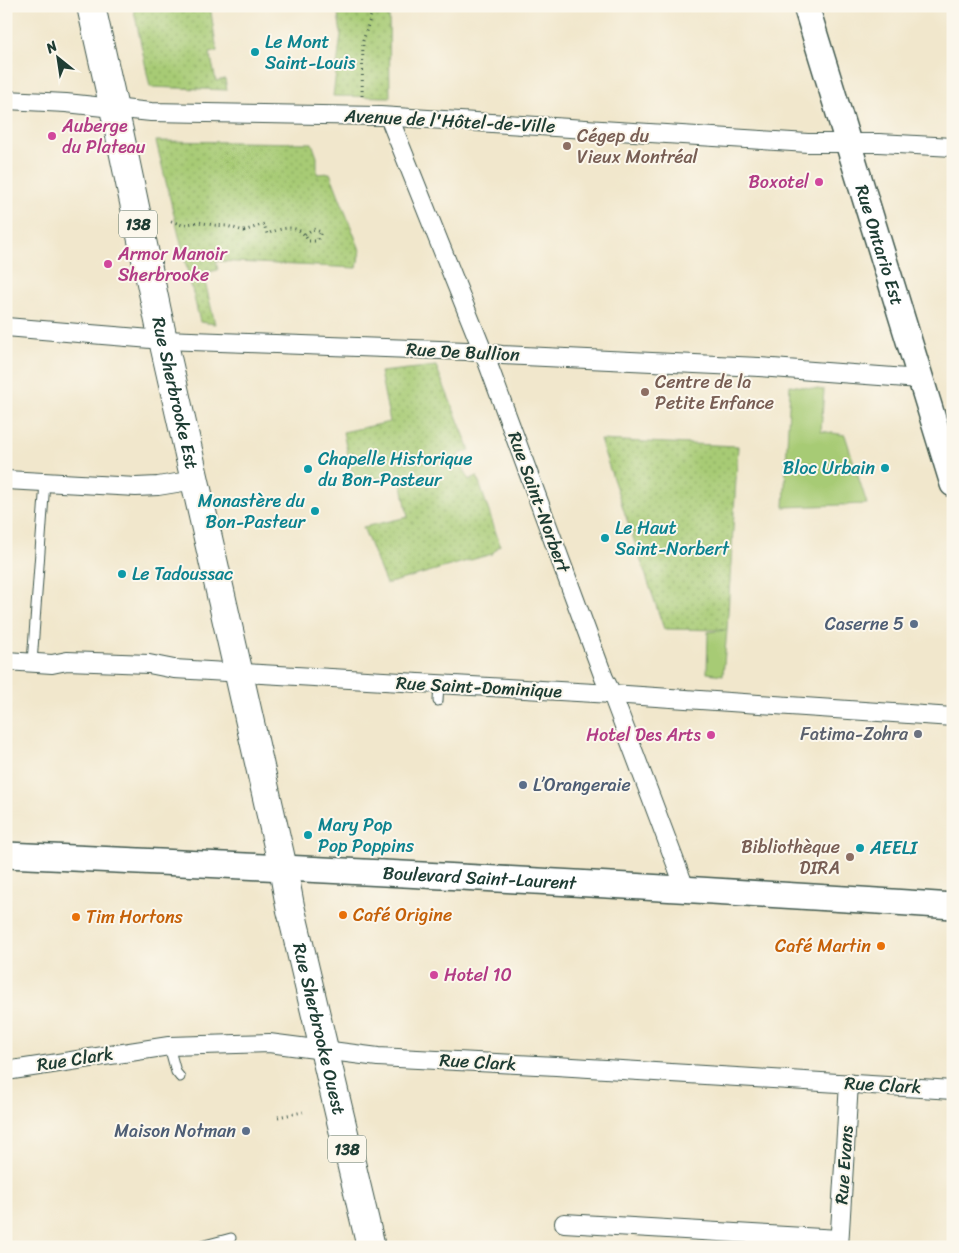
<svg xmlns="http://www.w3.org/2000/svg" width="959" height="1253" font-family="Sriracha,sans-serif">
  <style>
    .park { fill: url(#park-dots); stroke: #638454 }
    .garden { fill: #a7cb74; stroke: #638454 }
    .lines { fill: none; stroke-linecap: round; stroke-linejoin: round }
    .service-casing { stroke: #3e564b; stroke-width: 11 }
    .minor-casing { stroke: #3e564b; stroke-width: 20 }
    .secondary-casing { stroke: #3e564b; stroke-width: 28 }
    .primary-casing { stroke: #3e564b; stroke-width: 30 }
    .path { stroke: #3e564b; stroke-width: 3; stroke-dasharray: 1 4; stroke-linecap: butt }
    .service { stroke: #fff; stroke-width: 9 }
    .minor { stroke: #fff; stroke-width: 18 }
    .secondary { stroke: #fff; stroke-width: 25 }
    .primary { stroke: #fff; stroke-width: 28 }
    .culture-dot { fill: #0f9aa8; stroke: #fbf7ec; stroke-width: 2 }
    .hotel-dot { fill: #d1479c; stroke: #fbf7ec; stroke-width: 2 }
    .education-dot { fill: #8d6e63; stroke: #fbf7ec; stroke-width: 2 }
    .service-dot { fill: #5c6f8a; stroke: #fbf7ec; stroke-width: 2 }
    .worship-dot { fill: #6b7280; stroke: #fbf7ec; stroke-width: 2 }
    .food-dot { fill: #e8710a; stroke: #fbf7ec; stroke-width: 2 }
    .labels { text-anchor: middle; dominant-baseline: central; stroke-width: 4; stroke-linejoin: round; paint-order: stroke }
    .shield { fill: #fbf7ec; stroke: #61756b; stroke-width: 1 }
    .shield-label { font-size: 16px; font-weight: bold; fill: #1f3d34 }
    .culture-label { font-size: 18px; fill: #0d838f; stroke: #fbf7ec; text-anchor: start }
    .street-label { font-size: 18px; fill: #1f3d34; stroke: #fbf7ec }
    .hotel-label { font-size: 18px; fill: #b23c85; stroke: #fbf7ec; text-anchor: start }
    .education-label { font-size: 18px; fill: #785e54; stroke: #fbf7ec; text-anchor: start }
    .service-label { font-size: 18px; fill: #4e5e75; stroke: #fbf7ec; text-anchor: end }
    .worship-label { font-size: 18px; fill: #5b616d; stroke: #fbf7ec; text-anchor: end }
    .food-label { font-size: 18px; fill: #c56008; stroke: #fbf7ec; text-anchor: start }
  </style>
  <defs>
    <pattern id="park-dots" width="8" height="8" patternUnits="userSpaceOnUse" patternTransform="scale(1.25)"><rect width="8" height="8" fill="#a7cb74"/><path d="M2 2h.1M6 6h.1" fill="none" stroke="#87a660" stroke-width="1.8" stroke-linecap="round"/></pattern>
  </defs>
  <rect width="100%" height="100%" fill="#fbf7ec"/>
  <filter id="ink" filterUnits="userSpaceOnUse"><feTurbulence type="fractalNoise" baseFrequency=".02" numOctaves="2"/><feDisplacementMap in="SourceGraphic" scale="10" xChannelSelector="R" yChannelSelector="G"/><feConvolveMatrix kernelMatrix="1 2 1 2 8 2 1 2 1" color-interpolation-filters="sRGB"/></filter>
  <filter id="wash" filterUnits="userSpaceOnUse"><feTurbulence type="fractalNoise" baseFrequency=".0096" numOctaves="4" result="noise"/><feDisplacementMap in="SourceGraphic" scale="20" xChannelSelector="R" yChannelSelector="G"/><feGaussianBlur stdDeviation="1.12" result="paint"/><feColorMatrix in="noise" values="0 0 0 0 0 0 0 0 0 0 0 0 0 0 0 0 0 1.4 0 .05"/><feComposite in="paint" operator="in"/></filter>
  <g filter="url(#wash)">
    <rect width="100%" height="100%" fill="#f1e7cc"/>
    <g class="park">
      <polygon points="133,6 210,6 217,51 210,53 216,81 225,79 227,90 150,87"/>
      <polygon points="337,6 389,6 390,97 333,96 341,35"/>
      <polygon points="156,141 312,143 317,157 317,174 330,173 360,250 357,268 216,261 218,270 203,273 215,324 200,322"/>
      <polygon points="436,366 470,450 458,455 469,480 477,476 500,545 492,554 386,584 363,527 408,517 400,474 354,483 343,432 390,422 380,372"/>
      <polygon points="600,440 738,446 727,630 664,629"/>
    </g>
    <g class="garden">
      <polygon points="790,385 824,390 821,431 845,435 867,504 784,507"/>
      <polygon points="727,630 723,675 707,673 708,632"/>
    </g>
  </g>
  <g filter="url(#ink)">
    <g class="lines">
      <defs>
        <g id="service">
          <polyline points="32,663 45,482"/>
          <polyline points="438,701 439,684"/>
          <polyline points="169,1046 176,1072 180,1077"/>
          <polyline points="197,1247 231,1238"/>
        </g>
        <g id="minor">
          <polyline points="6,100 66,103 151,112 380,116 808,143 879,143 953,147"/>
          <polyline points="389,117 488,364 604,678 612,694 685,888"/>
          <polyline points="6,327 163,340 467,351 502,355 759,367 920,379"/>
          <polyline points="6,480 136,487 158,486 195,480"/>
          <polyline points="6,661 52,664 67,661 149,664 174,669 612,694 953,717"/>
          <polyline points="6,1071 169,1046 269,1043 378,1057 556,1066 953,1090"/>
          <polyline points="564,1223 839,1239"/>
          <polyline points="839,1247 849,1083"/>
        </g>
        <g id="secondary">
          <path id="s1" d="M806 6 953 484"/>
          <path id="s2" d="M6 855C322 869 637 885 953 906"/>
        </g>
        <g id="primary">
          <path id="s3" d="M91 6 119 131 163 340 283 868 290 906 371 1247"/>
        </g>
      </defs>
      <use href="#service" class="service-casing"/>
      <use href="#minor" class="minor-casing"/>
      <use href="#secondary" class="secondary-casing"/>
      <use href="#primary" class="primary-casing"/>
      <g class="path">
        <polyline points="362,96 363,41 374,6"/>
        <path d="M171 221 182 225 199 222 213 225 227 226 244 231 264 224 267 234C283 227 300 223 308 241H317L321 232 313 229 305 234"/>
        <polyline points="278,1117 303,1112"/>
      </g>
      <use href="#service" class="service"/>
      <use href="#minor" class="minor"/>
      <use href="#secondary" class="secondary"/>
      <use href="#primary" class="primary"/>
    </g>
  </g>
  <g class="culture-dot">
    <circle cx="255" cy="52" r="5"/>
    <circle cx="885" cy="468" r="5"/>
    <circle cx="308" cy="469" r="5"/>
    <circle cx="315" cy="511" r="5"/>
    <circle cx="605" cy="538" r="5"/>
    <circle cx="122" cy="574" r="5"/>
    <circle cx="308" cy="835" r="5"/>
    <circle cx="860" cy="848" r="5"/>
  </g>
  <g class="hotel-dot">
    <circle cx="52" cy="136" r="5"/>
    <circle cx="819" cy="182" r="5"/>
    <circle cx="108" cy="264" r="5"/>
    <circle cx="711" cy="735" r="5"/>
    <circle cx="434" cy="975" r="5"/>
  </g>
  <g class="education-dot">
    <circle cx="567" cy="146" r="5"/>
    <circle cx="645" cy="392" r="5"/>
    <circle cx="850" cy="857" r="5"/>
  </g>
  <g class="service-dot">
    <circle cx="914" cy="624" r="5"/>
    <circle cx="523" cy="785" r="5"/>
    <circle cx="246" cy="1131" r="5"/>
  </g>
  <circle class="worship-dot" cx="918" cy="734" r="5"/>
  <g class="food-dot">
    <circle cx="343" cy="915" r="5"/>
    <circle cx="76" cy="917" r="5"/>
    <circle cx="881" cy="946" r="5"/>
  </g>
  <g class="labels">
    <g class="shield">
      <rect x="119" y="210.5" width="38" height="27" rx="4"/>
      <rect x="328" y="1135.5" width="38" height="27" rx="4"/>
    </g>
    <g class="shield-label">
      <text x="138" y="224">138</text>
      <text x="347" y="1149">138</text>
    </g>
    <g class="culture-label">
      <text x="265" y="42">Le Mont<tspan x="265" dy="21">Saint-Louis</tspan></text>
      <text x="318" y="459">Chapelle Historique<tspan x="318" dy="21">du Bon-Pasteur</tspan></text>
      <text x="875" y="468" text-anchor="end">Bloc Urbain</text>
      <text x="305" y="501" text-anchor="end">Monastère du<tspan x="305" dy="21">Bon-Pasteur</tspan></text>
      <text x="615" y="528">Le Haut<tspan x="615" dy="21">Saint-Norbert</tspan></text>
      <text x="132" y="574">Le Tadoussac</text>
      <text x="318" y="825">Mary Pop<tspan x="318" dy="21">Pop Poppins</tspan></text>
      <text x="870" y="848">AEELI</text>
    </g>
    <g class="street-label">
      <text transform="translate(450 121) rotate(3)">Avenue de l'Hôtel-de-Ville</text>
      <text stroke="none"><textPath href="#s1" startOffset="250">Rue Ontario Est</textPath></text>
      <text transform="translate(463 352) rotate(3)">Rue De Bullion</text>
      <text stroke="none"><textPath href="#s3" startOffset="396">Rue Sherbrooke Est</textPath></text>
      <text transform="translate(539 502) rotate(70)">Rue Saint-Norbert</text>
      <text transform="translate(479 687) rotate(3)">Rue Saint-Dominique</text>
      <text stroke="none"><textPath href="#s2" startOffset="474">Boulevard Saint-Laurent</textPath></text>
      <text stroke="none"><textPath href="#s3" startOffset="1048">Rue Sherbrooke Ouest</textPath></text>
      <text transform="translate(75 1059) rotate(-9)">Rue Clark</text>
      <text transform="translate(478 1062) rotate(3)">Rue Clark</text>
      <text transform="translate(883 1085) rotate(3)">Rue Clark</text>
      <text transform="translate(844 1165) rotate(-86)">Rue Evans</text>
    </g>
    <g class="hotel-label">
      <text x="62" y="126">Auberge<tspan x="62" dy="21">du Plateau</tspan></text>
      <text x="809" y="182" text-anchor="end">Boxotel</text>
      <text x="118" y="254">Armor Manoir<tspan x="118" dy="21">Sherbrooke</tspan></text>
      <text x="701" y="735" text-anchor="end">Hotel Des Arts</text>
      <text x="444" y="975">Hotel 10</text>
    </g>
    <g class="education-label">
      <text x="577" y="136">Cégep du<tspan x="577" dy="21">Vieux Montréal</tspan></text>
      <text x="655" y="382">Centre de la<tspan x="655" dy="21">Petite Enfance</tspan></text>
      <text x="840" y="847" text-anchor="end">Bibliothèque<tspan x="840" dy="21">DIRA</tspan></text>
    </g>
    <g class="service-label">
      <text x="904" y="624">Caserne 5</text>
      <text x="533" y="785" text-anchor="start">L’Orangeraie</text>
      <text x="236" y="1131">Maison Notman</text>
    </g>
    <g class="worship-label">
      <text x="908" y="734">Fatima-Zohra</text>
    </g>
    <g class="food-label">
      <text x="353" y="915">Café Origine</text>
      <text x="86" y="917">Tim Hortons</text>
      <text x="871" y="946" text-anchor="end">Café Martin</text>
    </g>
  </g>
  <rect width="959" height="1253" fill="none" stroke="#fbf7ec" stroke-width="25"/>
  <g transform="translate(58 58) rotate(330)" stroke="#fbf7ec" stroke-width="4" paint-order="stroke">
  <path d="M0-4L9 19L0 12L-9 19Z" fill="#1f3d34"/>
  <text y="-8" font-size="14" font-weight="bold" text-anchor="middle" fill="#1f3d34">N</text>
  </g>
</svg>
